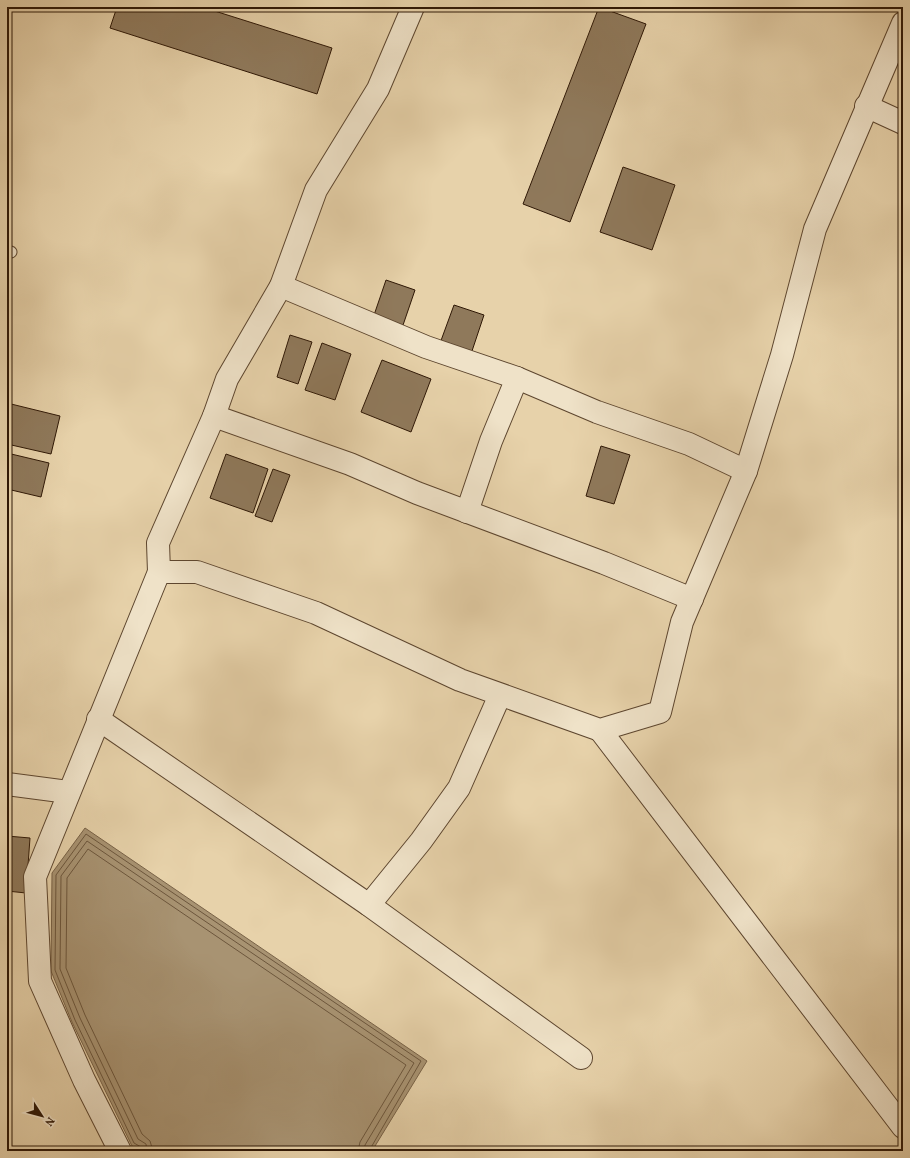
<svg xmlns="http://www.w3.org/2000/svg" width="910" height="1158" font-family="Vollkorn,serif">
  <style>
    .water { fill: #a89372; stroke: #786247 }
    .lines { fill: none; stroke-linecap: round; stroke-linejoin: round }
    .shore { stroke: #6c563c; stroke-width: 1 }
    .building { fill: #8f795b; stroke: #2f1806 }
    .lane-casing { stroke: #5d462f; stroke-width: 13 }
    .street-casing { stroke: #5d462f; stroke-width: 24 }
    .lane { stroke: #efe2c8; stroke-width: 11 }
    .street { stroke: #efe2c8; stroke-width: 22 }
  </style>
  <rect width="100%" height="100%" fill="#e7d2aa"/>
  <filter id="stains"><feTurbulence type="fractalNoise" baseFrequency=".005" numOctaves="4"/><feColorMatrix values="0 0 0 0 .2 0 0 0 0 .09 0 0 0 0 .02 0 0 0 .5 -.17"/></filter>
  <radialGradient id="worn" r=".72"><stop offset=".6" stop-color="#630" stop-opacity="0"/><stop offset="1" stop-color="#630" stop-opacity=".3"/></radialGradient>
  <polygon class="water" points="85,828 427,1061 372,1151 142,1151 132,1146 72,1022 51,971 52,873"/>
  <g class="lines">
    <g class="shore">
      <polyline points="142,1151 141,1147 134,1143 75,1020 55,970 56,875 86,834 421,1061 369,1151"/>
      <polyline points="147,1151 146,1144 138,1139 80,1018 60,969 61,876 87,841 414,1063 365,1145 364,1151"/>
      <polyline points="153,1151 150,1141 142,1134 85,1015 66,968 67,878 88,849 406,1065 360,1142 358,1151"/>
    </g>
  </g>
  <g class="building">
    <polygon points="117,7 202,7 332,48 317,94 110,28"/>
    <polygon points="599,7 646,24 570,222 523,204"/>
    <polygon points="623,167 675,185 652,250 600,232"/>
    <polygon points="386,280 415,290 401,331 372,321"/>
    <polygon points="454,305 484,315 470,357 439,346"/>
    <polygon points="290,335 312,342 298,384 277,377"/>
    <polygon points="322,343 351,354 335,400 305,390"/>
    <polygon points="382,360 431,379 411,432 361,412"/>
    <polygon points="7,403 60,416 51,454 7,444"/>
    <polygon points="601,446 630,455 614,504 586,496"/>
    <polygon points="7,453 49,463 41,497 7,489"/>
    <polygon points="226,454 268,469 253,513 210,498"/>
    <polygon points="273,469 290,475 272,522 255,516"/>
    <polygon points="7,836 30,838 26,893 7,891"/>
  </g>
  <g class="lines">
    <defs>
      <polyline id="lane" points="7,251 11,252"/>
      <g id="street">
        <polyline points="866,106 903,123"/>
        <polyline points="281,286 426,347 517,378 597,412 689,444 746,471"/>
        <polyline points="214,416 350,464 417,493 604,563 692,599"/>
        <polyline points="467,512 491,441 517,378"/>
        <polyline points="159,572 158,543 214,416 227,379 281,286 316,190 378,89 413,7"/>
        <polyline points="98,719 369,905 581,1058"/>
        <polyline points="600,730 903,1127"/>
        <polyline points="7,784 68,792"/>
        <polyline points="369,905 421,841 459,788 500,695"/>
        <polyline points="120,1151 84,1080 40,981 35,877 159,572 197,572 316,613 460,680 600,730 660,712 682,622 746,471 782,355 815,229 903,23"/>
      </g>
    </defs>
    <use href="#lane" class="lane-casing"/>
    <use href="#street" class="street-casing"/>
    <use href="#lane" class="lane"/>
    <use href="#street" class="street"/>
  </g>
  <rect width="910" height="1158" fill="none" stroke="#e7d2aa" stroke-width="24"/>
  <rect x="8" y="8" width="894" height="1142" fill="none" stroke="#2f1806" stroke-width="2"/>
  <rect x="12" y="12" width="886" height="1134" fill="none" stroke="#2f1806"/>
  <g transform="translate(42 1116) rotate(126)" stroke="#efe2c8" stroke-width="3" paint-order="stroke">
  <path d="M0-3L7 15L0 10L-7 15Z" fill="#2f1806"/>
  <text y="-6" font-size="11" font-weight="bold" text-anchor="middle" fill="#2f1806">N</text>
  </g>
  <rect width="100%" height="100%" filter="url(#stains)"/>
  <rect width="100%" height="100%" fill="url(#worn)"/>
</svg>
